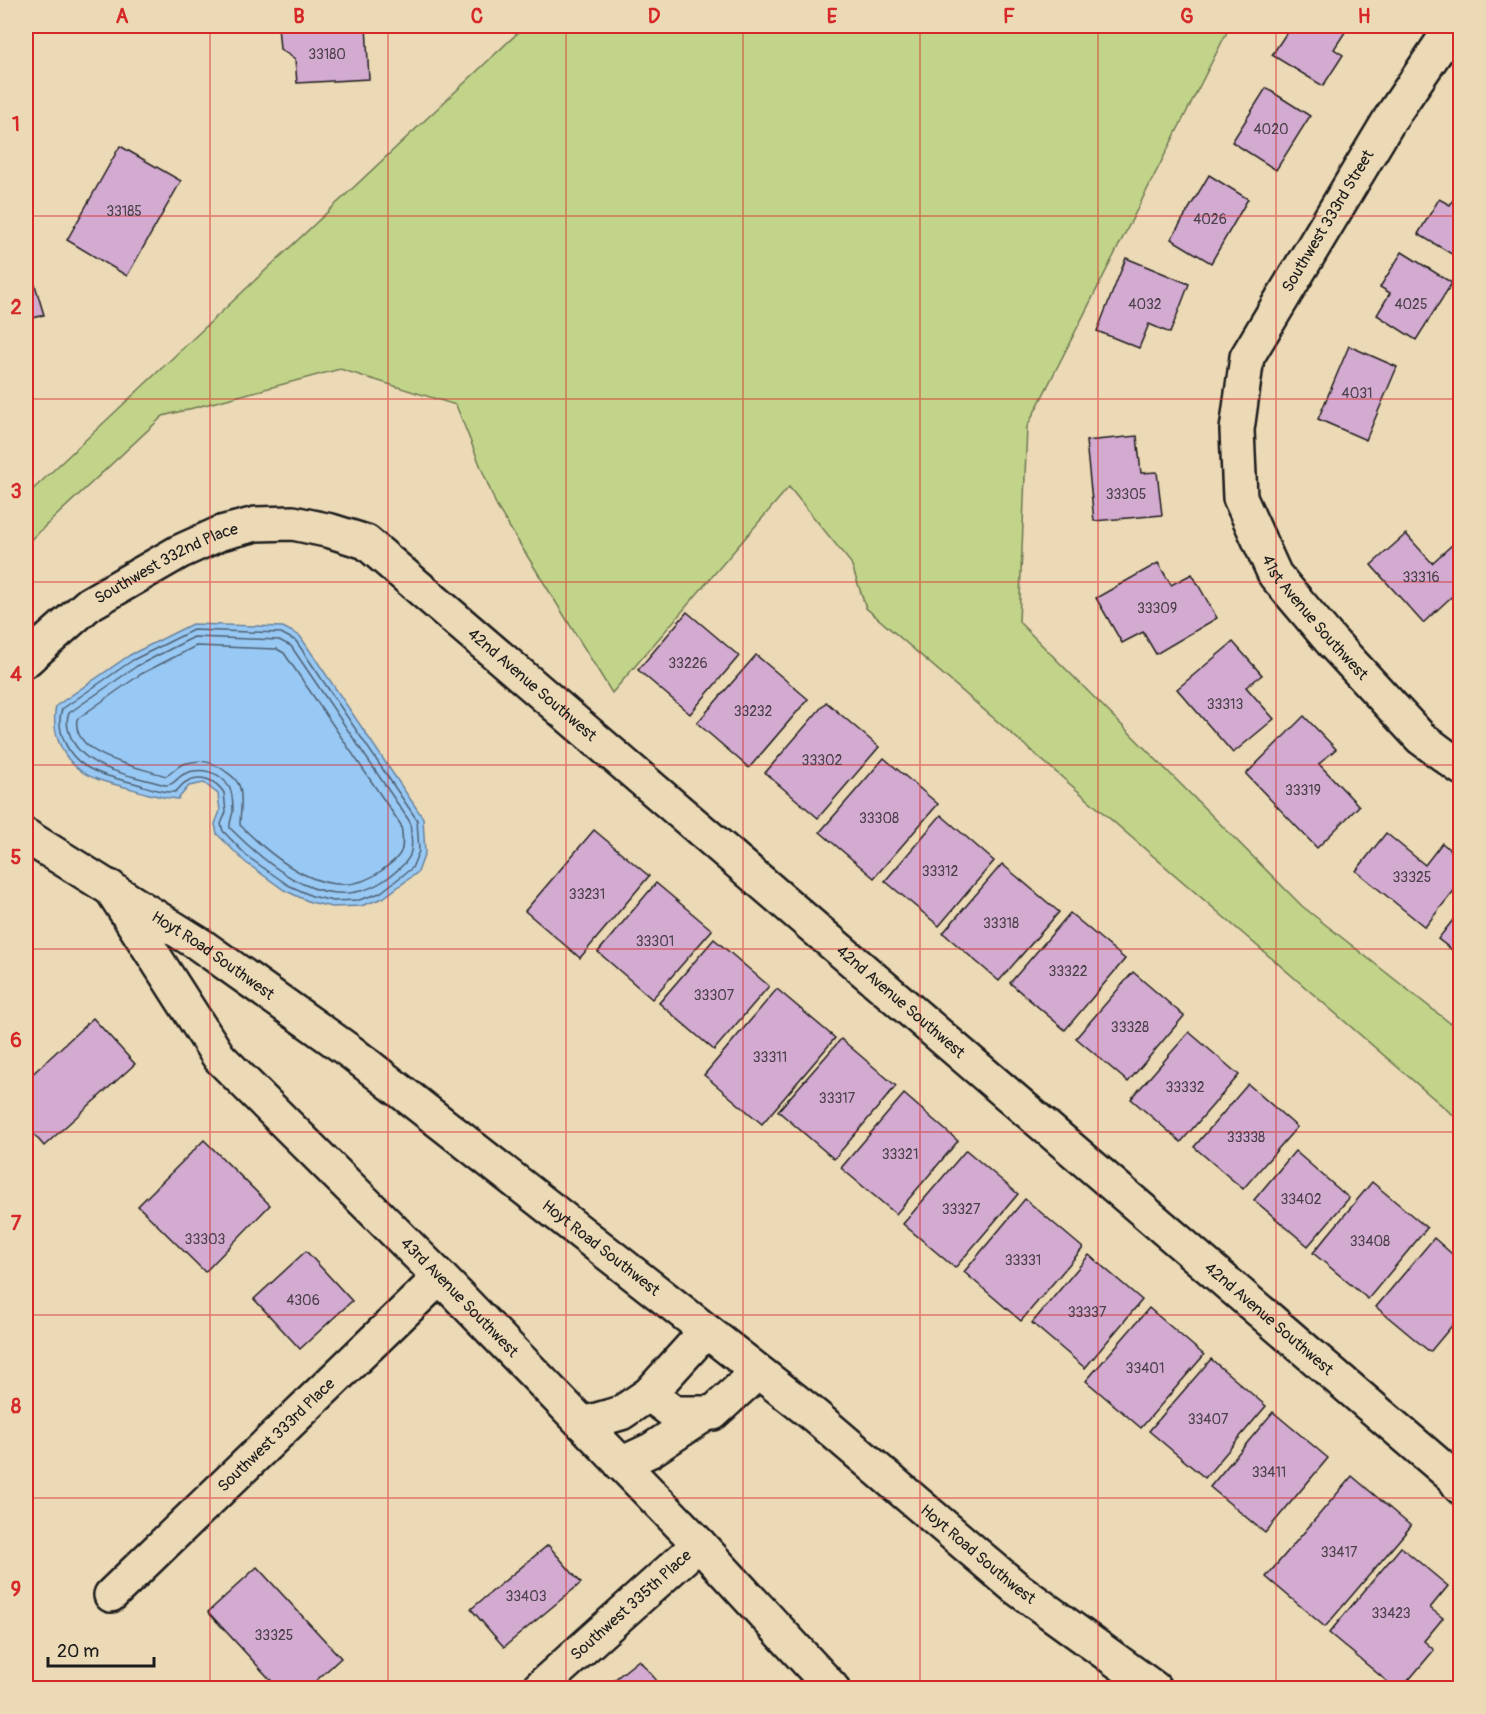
<svg xmlns="http://www.w3.org/2000/svg" width="1486" height="1714" font-family="Pangolin,sans-serif">
  <style>
    .green { fill: #c1d489; stroke: #6e7852; stroke-width: 1.5 }
    .water { fill: #98c8f4; stroke: #66839e; stroke-width: 1.5 }
    .lines { fill: none; stroke-linecap: round; stroke-linejoin: round }
    .shore { stroke: #4e6172; stroke-width: 1.5 }
    .building { fill: #d3aad0; stroke: #1c1c1c; stroke-width: 1.5 }
    .minor-casing { stroke: #1c1c1c; stroke-width: 38 }
    .major-casing { stroke: #1c1c1c; stroke-width: 38 }
    .minor { stroke: #ecd9b6; stroke-width: 33 }
    .major { stroke: #ecd9b6; stroke-width: 33 }
    .grid { fill: none; stroke: #d62828; stroke-width: 1.5; stroke-opacity: 0.55 }
    .labels { text-anchor: middle; dominant-baseline: central; stroke-width: 4.5; stroke-linejoin: round; paint-order: stroke }
    .number-label { font-size: 14px; fill: #4a4049 }
    .street-label { font-size: 16px; fill: #1c1c1c; stroke: #ecd9b6 }
    .neatline { fill: none; stroke: #d62828; stroke-width: 2 }
    .grid-label { font-size: 20px; text-anchor: middle; font-weight: bold; fill: #d62828 }
  </style>
  <rect width="100%" height="100%" fill="#ecd9b6"/>
  <filter id="ink" filterUnits="userSpaceOnUse"><feTurbulence type="fractalNoise" baseFrequency=".0167" numOctaves="2"/><feDisplacementMap in="SourceGraphic" scale="12" xChannelSelector="R" yChannelSelector="G"/><feConvolveMatrix kernelMatrix="1 2 1 2 8 2 1 2 1" color-interpolation-filters="sRGB"/></filter>
  <g filter="url(#ink)">
    <polygon class="green" points="525,26 1230,26 1027,427 1019,622 1302,906 1460,1031 1460,1121 866,608 851,563 789,487 612,693 497,507 456,405 340,369 163,416 26,544 26,496"/>
    <path class="water" d="M192 624 283 627 300 636 423 818 425 853 418 872 383 898 361 906 332 907 310 902 284 890 245 862 217 834 215 824 220 811 218 794 204 783 189 786 178 799C160 798 145 793 129 788 114 784 93 780 81 771 60 756 51 730 56 706L130 655Z"/>
    <g class="lines">
      <g class="shore">
        <path d="M193 630 281 633 296 641 417 820 419 851 412 868 380 893 359 900 333 901 312 896 288 885 248 857 223 831 221 824 226 812 224 793C216 780 200 773 186 782 182 784 179 789 175 792 161 793 148 787 134 783 118 779 99 775 85 766 67 755 55 729 62 709L133 660Z"/>
        <path d="M194 637 279 640 291 646 410 822C413 854 415 857 389 877 331 920 271 869 230 828 229 821 233 816 233 810 233 803 233 793 229 787 220 771 200 767 184 774 176 778 175 785 165 785 132 775 80 770 69 732 67 725 66 720 69 713L137 666Z"/>
        <path d="M196 646 277 649 284 653 401 825C405 853 403 854 381 871 332 908 275 860 240 825 240 813 243 801 240 788 238 780 232 776 225 771 211 760 198 759 181 765 175 768 172 773 166 776 140 767 71 757 77 719L141 674Z"/>
      </g>
    </g>
    <g class="building">
      <polygon points="278,26 366,26 369,79 297,83 295,59 280,49"/>
      <polygon points="1291,26 1349,26 1334,49 1343,55 1323,86 1272,55"/>
      <polygon points="1266,88 1310,116 1276,170 1232,142"/>
      <polygon points="120,146 181,181 127,276 67,240"/>
      <polygon points="1209,175 1248,199 1211,263 1171,239"/>
      <polygon points="1460,187 1460,259 1418,234 1439,199 1450,205"/>
      <polygon points="1402,252 1452,283 1416,340 1377,315 1390,293 1380,287"/>
      <polygon points="1126,258 1189,284 1170,333 1149,324 1139,348 1097,331"/>
      <polygon points="29,265 44,315 26,320 26,266"/>
      <polygon points="1349,346 1397,367 1366,440 1318,419"/>
      <polygon points="1137,436 1141,473 1157,472 1162,515 1094,521 1086,441"/>
      <polygon points="1406,534 1432,563 1453,544 1460,552 1460,589 1423,623 1371,565"/>
      <polygon points="1158,563 1171,585 1192,574 1217,618 1156,654 1143,632 1122,643 1096,598"/>
      <polygon points="687,612 739,656 690,714 638,670"/>
      <polygon points="1233,642 1262,675 1246,687 1274,719 1233,753 1177,689"/>
      <polygon points="756,655 808,699 749,768 697,723"/>
      <polygon points="826,702 879,747 818,818 765,773"/>
      <polygon points="1304,716 1336,749 1319,764 1359,806 1317,848 1246,774"/>
      <polygon points="884,758 938,804 874,878 820,832"/>
      <polygon points="941,815 994,861 939,926 885,881"/>
      <polygon points="594,830 649,876 580,958 525,911"/>
      <polygon points="1386,833 1425,865 1442,843 1460,858 1460,883 1425,927 1356,871"/>
      <polygon points="1002,864 1059,912 999,981 943,933"/>
      <polygon points="656,883 712,930 652,999 598,952"/>
      <polygon points="1460,911 1460,956 1438,939"/>
      <polygon points="1070,913 1125,959 1065,1030 1010,983"/>
      <polygon points="714,939 769,986 714,1050 659,1003"/>
      <polygon points="1133,972 1184,1016 1128,1082 1076,1038"/>
      <polygon points="777,989 835,1038 762,1124 704,1075"/>
      <polygon points="93,1018 135,1064 44,1146 26,1125 26,1080"/>
      <polygon points="1189,1032 1239,1075 1181,1142 1131,1099"/>
      <polygon points="841,1039 896,1086 834,1159 778,1111"/>
      <polygon points="1248,1084 1297,1127 1243,1189 1194,1147"/>
      <polygon points="904,1094 958,1141 896,1214 841,1168"/>
      <polygon points="204,1140 270,1205 205,1272 138,1206"/>
      <polygon points="966,1150 1018,1194 955,1268 903,1224"/>
      <polygon points="1295,1151 1349,1198 1308,1246 1254,1200"/>
      <polygon points="1372,1182 1427,1228 1368,1299 1313,1253"/>
      <polygon points="1025,1199 1083,1248 1021,1321 964,1272"/>
      <polygon points="1434,1238 1460,1261 1460,1316 1430,1352 1376,1307"/>
      <polygon points="306,1251 352,1301 300,1349 254,1299"/>
      <polygon points="1089,1255 1142,1300 1085,1368 1032,1323"/>
      <polygon points="1149,1308 1204,1355 1141,1428 1086,1381"/>
      <polygon points="1211,1359 1266,1406 1205,1478 1149,1431"/>
      <polygon points="1273,1412 1328,1458 1265,1533 1210,1487"/>
      <polygon points="1352,1476 1411,1526 1325,1627 1266,1577"/>
      <polygon points="548,1545 581,1583 504,1647 471,1609"/>
      <polygon points="1401,1547 1448,1586 1430,1608 1443,1618 1424,1641 1434,1650 1402,1688 1395,1688 1329,1633"/>
      <polygon points="257,1567 341,1658 308,1688 278,1688 208,1612"/>
      <polygon points="639,1660 663,1688 604,1688"/>
    </g>
    <g class="lines">
      <defs>
        <g id="minor">
          <path id="s1" d="M1453 26 1390 119 1247 357 1237 430 1240 498 1275 575 1331 641 1421 738 1460 767"/>
          <path id="s2" d="M26 660 89 604 179 552 221 533 256 524 293 523 331 531 366 542 1454 1478 1460 1487"/>
          <path id="s3" d="M110 887 219 1057 440 1277 583 1424 699 1544 832 1688"/>
          <polyline points="649,1394 674,1413 713,1413 758,1372"/>
          <polyline points="583,1424 621,1413 649,1394 706,1331"/>
          <polyline points="621,1464 651,1450 707,1413"/>
          <path id="s4" d="M111 1595 440 1277"/>
          <path id="s5" d="M539 1688 699 1544"/>
        </g>
        <g id="major">
          <path id="s6" d="M26 836 199 944 352 1053 815 1416 1015 1587 1154 1688"/>
        </g>
      </defs>
      <use href="#minor" class="minor-casing"/>
      <use href="#major" class="major-casing"/>
      <use href="#minor" class="minor"/>
      <use href="#major" class="major"/>
    </g>
  </g>
  <path class="grid" d="M210 26V1688M388 26V1688M566 26V1688M743 26V1688M920 26V1688M1098 26V1688M1276 26V1688M26 216H1460M26 399H1460M26 582H1460M26 765H1460M26 949H1460M26 1132H1460M26 1315H1460M26 1498H1460"/>
  <g class="labels">
    <g class="number-label">
      <text x="327" y="54">33180</text>
      <text x="1271" y="129">4020</text>
      <text x="124" y="211">33185</text>
      <text x="1210" y="219">4026</text>
      <text x="1145" y="304">4032</text>
      <text x="1411" y="304">4025</text>
      <text x="1357" y="393">4031</text>
      <text x="1126" y="494">33305</text>
      <text x="1421" y="577">33316</text>
      <text x="1157" y="608">33309</text>
      <text x="688" y="663">33226</text>
      <text x="1225" y="704">33313</text>
      <text x="753" y="711">33232</text>
      <text x="822" y="760">33302</text>
      <text x="1303" y="790">33319</text>
      <text x="879" y="818">33308</text>
      <text x="940" y="871">33312</text>
      <text x="1412" y="877">33325</text>
      <text x="587" y="894">33231</text>
      <text x="1001" y="923">33318</text>
      <text x="655" y="941">33301</text>
      <text x="1068" y="971">33322</text>
      <text x="714" y="995">33307</text>
      <text x="1130" y="1027">33328</text>
      <text x="770" y="1057">33311</text>
      <text x="1185" y="1087">33332</text>
      <text x="837" y="1098">33317</text>
      <text x="1246" y="1137">33338</text>
      <text x="900" y="1154">33321</text>
      <text x="1301" y="1199">33402</text>
      <text x="961" y="1209">33327</text>
      <text x="205" y="1239">33303</text>
      <text x="1370" y="1241">33408</text>
      <text x="1023" y="1260">33331</text>
      <text x="303" y="1300">4306</text>
      <text x="1087" y="1312">33337</text>
      <text x="1145" y="1368">33401</text>
      <text x="1208" y="1419">33407</text>
      <text x="1269" y="1472">33411</text>
      <text x="1339" y="1552">33417</text>
      <text x="526" y="1596">33403</text>
      <text x="1391" y="1613">33423</text>
      <text x="274" y="1635">33325</text>
    </g>
    <g class="street-label">
      <text transform="translate(1328 221) rotate(-59)">Southwest 333rd Street</text>
      <text stroke="none"><textPath href="#s2" startOffset="172">Southwest 332nd Place</textPath></text>
      <text stroke="none"><textPath href="#s1" startOffset="674">41st Avenue Southwest</textPath></text>
      <text stroke="none"><textPath href="#s2" startOffset="602">42nd Avenue Southwest</textPath></text>
      <text stroke="none"><textPath href="#s6" startOffset="222">Hoyt Road Southwest</textPath></text>
      <text stroke="none"><textPath href="#s2" startOffset="1088">42nd Avenue Southwest</textPath></text>
      <text stroke="none"><textPath href="#s6" startOffset="708">Hoyt Road Southwest</textPath></text>
      <text stroke="none"><textPath href="#s3" startOffset="542">43rd Avenue Southwest</textPath></text>
      <text stroke="none"><textPath href="#s2" startOffset="1574">42nd Avenue Southwest</textPath></text>
      <text stroke="none"><textPath href="#s4" startOffset="230">Southwest 333rd Place</textPath></text>
      <text stroke="none"><textPath href="#s6" startOffset="1194">Hoyt Road Southwest</textPath></text>
      <text stroke="none"><textPath href="#s5" startOffset="124">Southwest 335th Place</textPath></text>
    </g>
  </g>
  <rect width="1486" height="1714" fill="none" stroke="#ecd9b6" stroke-width="66"/>
  <path d="M48 1657v9h106v-9" fill="none" stroke="#1c1c1c" stroke-width="3"/>
  <text x="57" y="1657" font-size="18" fill="#1c1c1c" stroke="#ecd9b6" stroke-width="4.5" paint-order="stroke">20 m</text>
  <rect x="33" y="33" width="1420" height="1648" class="neatline"/>
  <g class="grid-label">
    <text x="122" y="23">A</text>
    <text x="299" y="23">B</text>
    <text x="477" y="23">C</text>
    <text x="654" y="23">D</text>
    <text x="832" y="23">E</text>
    <text x="1009" y="23">F</text>
    <text x="1187" y="23">G</text>
    <text x="1364" y="23">H</text>
    <text x="16" y="131">1</text>
    <text x="16" y="314">2</text>
    <text x="16" y="498">3</text>
    <text x="16" y="681">4</text>
    <text x="16" y="864">5</text>
    <text x="16" y="1047">6</text>
    <text x="16" y="1230">7</text>
    <text x="16" y="1413">8</text>
    <text x="16" y="1596">9</text>
  </g>
</svg>
